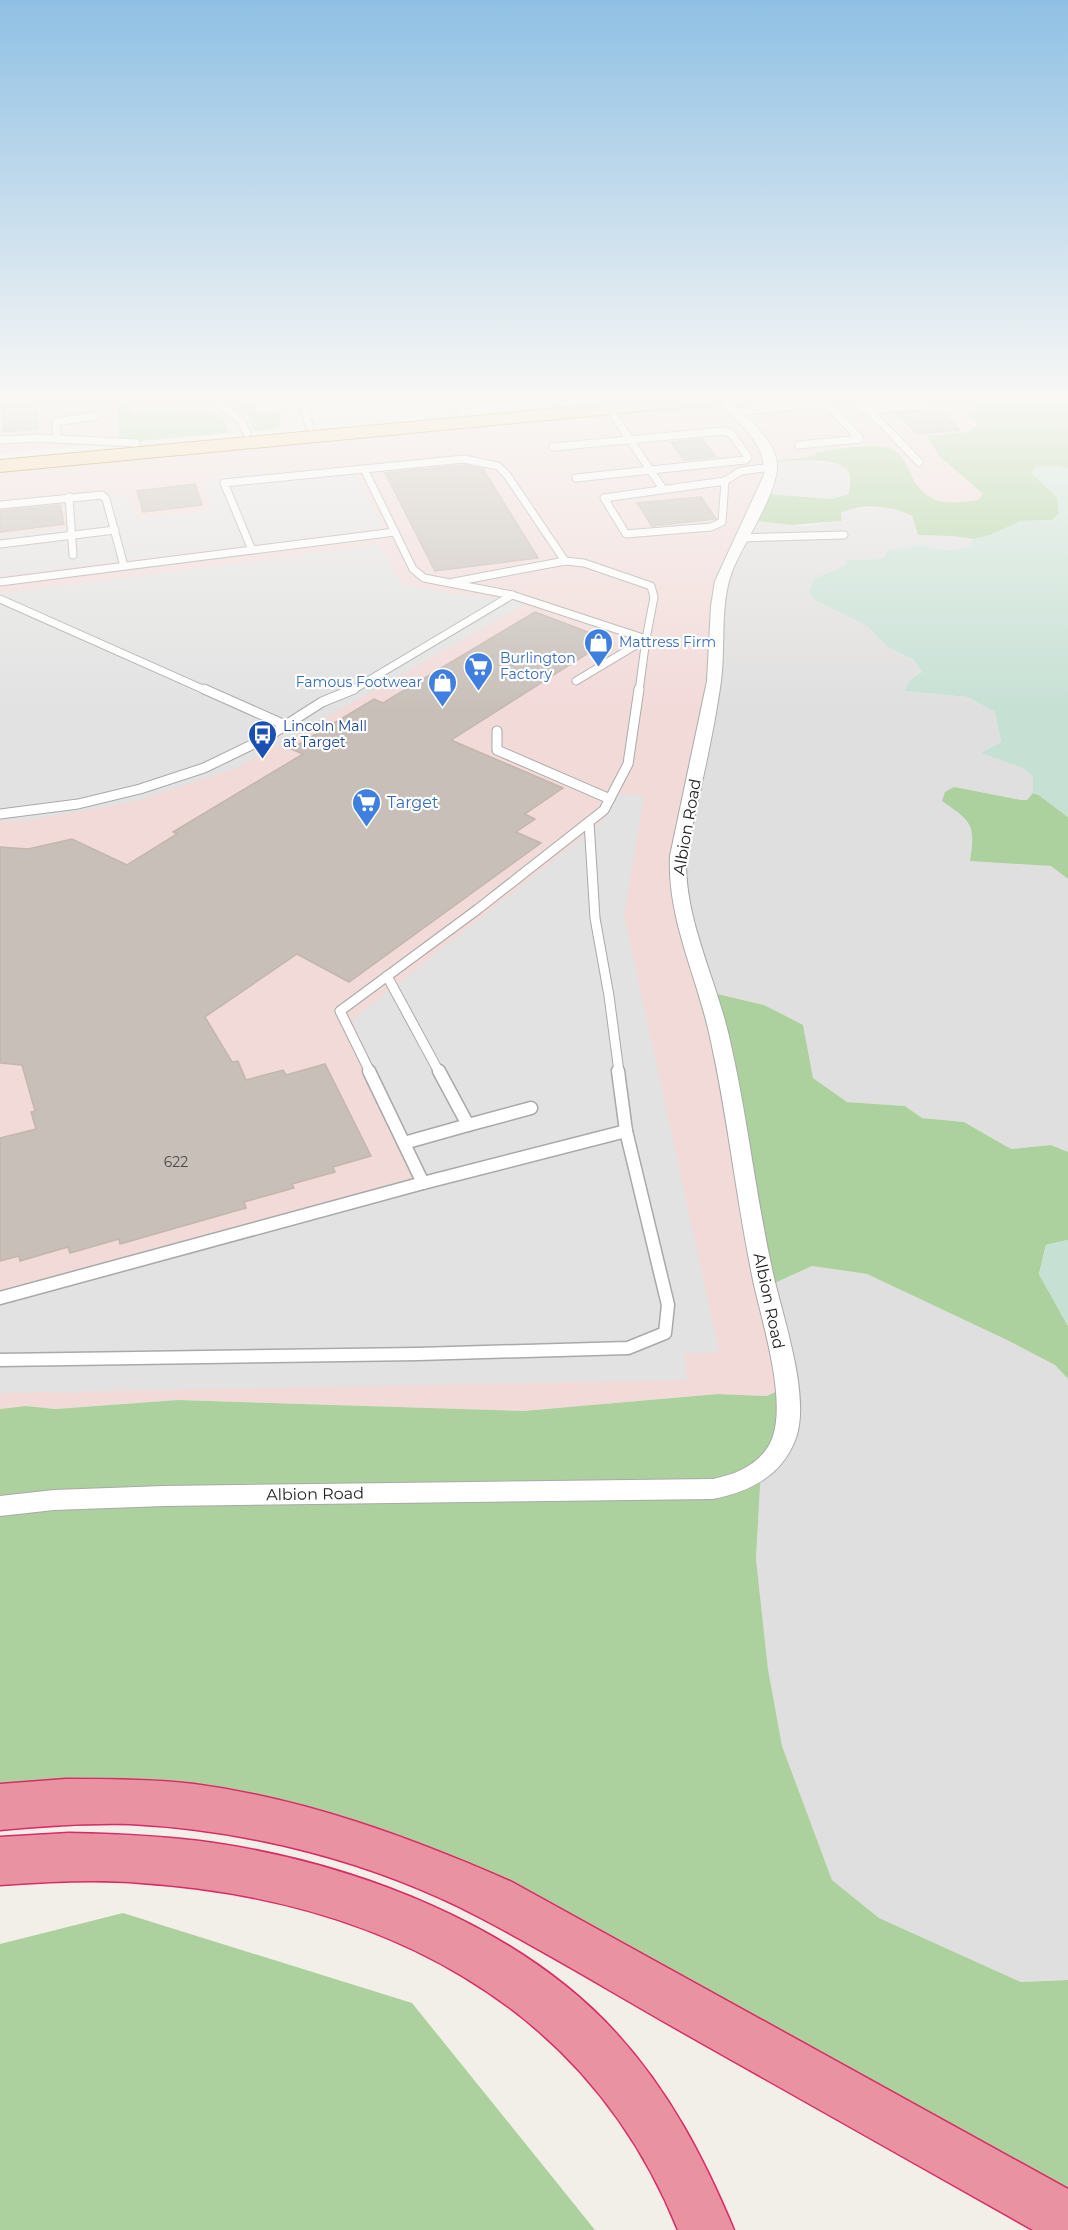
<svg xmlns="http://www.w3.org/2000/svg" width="1068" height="2230" font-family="Montserrat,sans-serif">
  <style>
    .residential { fill: #e0dfdf }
    .commercial { fill: #f2dad9 }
    .forest { fill: #add19e }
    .wetland { fill: #c6e0d4 }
    .parking { fill: #e2e2e2 }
    .building { fill: #c7bfb8; stroke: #c4b6ab; stroke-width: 1.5 }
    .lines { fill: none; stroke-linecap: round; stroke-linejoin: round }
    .lane-far2-casing { stroke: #a9a9a9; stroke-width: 9 }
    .lane-far1-casing { stroke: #a9a9a9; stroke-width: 11 }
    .lane-casing { stroke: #a9a9a9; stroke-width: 15 }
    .street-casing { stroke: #a9a9a9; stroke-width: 2 }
    .primary-casing { stroke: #a06b00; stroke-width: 2 }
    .highway-casing { stroke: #dc2a67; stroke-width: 3 }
    .lane-far2 { stroke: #fff; stroke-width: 7 }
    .lane-far1 { stroke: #fff; stroke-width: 9 }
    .lane { stroke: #fff; stroke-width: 12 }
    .street { fill: #fff; fill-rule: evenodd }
    .primary { fill: #fcd6a4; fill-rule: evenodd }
    .highway { fill: #e892a2; fill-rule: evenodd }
    .labels { text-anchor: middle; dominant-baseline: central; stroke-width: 4.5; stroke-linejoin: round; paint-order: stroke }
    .far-shop-label { font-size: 14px; fill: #366cbe; stroke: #fff; text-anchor: start }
    .far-transit-label { font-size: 14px; fill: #164399; stroke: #fff; text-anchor: start }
    .number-label { font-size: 14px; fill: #4b4948 }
    .shop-label { font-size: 16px; fill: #366cbe; stroke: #fff; text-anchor: start }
    .street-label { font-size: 16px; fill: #222; stroke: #fff }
  </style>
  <rect width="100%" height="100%" fill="#f2efe9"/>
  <g class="residential">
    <polygon points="807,460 840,465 848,471 849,494 832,499 767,494 771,462"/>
    <polygon points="881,507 900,509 912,516 918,535 953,536 974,539 968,547 948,550 920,545 887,551 886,556 879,559 847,560 846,565 815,579 817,601 867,626 886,646 914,660 922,672 910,680 906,691 967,697 995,712 1001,742 982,753 1023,768 1033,777 1033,793 1027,800 967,819 974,838 1030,864 1051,866 1068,879 1068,1152 1051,1145 1011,1149 964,1122 922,1118 905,1106 847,1102 813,1078 805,1044 805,1032 764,1005 705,991 677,863 719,601 749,520 804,526 842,521 841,513 850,509"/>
    <polygon points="812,1266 867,1274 1007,1340 1055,1365 1068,1379 1068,1980 1021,1982 879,1918 832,1880 782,1746 768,1669 756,1559 761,1470 764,1288"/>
  </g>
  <g class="commercial">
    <polygon points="0,399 116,399 120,417 117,430 119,442 0,454"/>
    <polygon points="129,399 230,399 251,419 253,431 227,433 225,420 213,413 190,414 163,411 132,412"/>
    <polygon points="695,399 964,399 969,400 978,407 965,411 980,424 967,432 928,436 939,456 983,494 978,500 959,503 934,501 915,485 907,465 882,446 816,452 816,456 773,461 731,552 711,687 673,889 695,955 782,1389 767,1396 718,1394 523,1411 178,1400 54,1409 26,1406 0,1409 0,465"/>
  </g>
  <g class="forest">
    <path d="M116 399H129L133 412 163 411 220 415 225 420 227 433 119 443C118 428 119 415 116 399Z"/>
    <polygon points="230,399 251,399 257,413 281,412 279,428 253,431 251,419"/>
    <path d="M964 399H1068V469L1055 466 1059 513 1053 520 1021 521 991 535 974 539 953 536 918 535 912 516C893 505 861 503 841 513L842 521 791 525 749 520 767 494 832 499 849 494C849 487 852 475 847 470 835 456 788 461 771 462L773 461 815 456 816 452C835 450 877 441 893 450 901 454 907 464 910 472 924 505 946 505 978 500L983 494 939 456 927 436 967 432 979 425 964 410 977 407 969 400Z"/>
    <path d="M954 787 1021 800H1027L1033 793 1039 795 1068 817V879L1051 866 970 861C976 824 971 821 942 801L945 792Z"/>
    <polygon points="705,991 764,1005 803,1025 813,1078 847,1102 905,1106 922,1118 964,1122 1011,1149 1051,1145 1068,1152 1068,1240 1046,1245 1039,1274 1068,1326 1068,1379 1055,1365 1007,1340 867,1274 812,1266 764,1288"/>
    <polygon points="782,1389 785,1430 761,1470 756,1559 768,1669 782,1746 832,1880 879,1918 1021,1982 1068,1980 1068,2205 430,1854 0,1799 0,1409 26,1406 55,1409 178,1400 523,1411 718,1394 767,1396"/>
    <polygon points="123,1913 412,2003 595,2230 0,2230 0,1944"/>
  </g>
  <g class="wetland">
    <polygon points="1055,466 1068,469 1068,817 1039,795 1033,793 1033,777 1023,768 981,753 1001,742 995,712 967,697 905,691 910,680 922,672 914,660 886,646 867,626 817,601 809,592 814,579 846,565 847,560 879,559 886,556 886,551 920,545 948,550 968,547 974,539 991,535 1021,521 1053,520 1059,513 1057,497 1031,473 1036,467"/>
    <polygon points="1068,1240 1068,1326 1039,1274 1046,1245"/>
  </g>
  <g class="parking">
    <polygon points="353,468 383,528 0,576 0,536 76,527 69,501 127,494 138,519 211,510 205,482 216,481 214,475 258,470 265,477"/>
    <polygon points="379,545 402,584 460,595 529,602 237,768 133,802 22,821 0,821 0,594"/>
    <polygon points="619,794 644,796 624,915 719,1352 684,1354 687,1380 0,1393 0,1304 428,1189 352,1020 604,820"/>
  </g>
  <g class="building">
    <polygon points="2,399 35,399 38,429 3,432"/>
    <polygon points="940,409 960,430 917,434 896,413"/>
    <polygon points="702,439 716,457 684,460 671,442"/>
    <polygon points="464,465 483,469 538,558 435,571 385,473"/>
    <polygon points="195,484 202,505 143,512 137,491"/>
    <polygon points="701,497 716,519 652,526 637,503"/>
    <polygon points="60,505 64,524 0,532 0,511"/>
    <polygon points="535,612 609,640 451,740 563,788 525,814 535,819 516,832 541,843 349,982 297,954 205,1017 232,1062 238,1061 246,1080 283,1070 286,1075 325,1064 371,1156 333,1167 335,1172 292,1184 294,1188 244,1202 246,1208 120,1244 119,1239 70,1253 68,1247 20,1261 19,1256 0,1261 0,1138 36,1129 31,1112 35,1111 22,1065 0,1063 0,847 28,849 72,839 127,865 177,834 173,832 303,754 291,749 374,699 383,703"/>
  </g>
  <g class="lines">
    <defs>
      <g id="lane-far2">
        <polyline points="212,399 240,420 247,433"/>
        <polyline points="300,399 310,427"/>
        <polyline points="454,399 462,413"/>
        <polyline points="568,399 571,404"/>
        <polyline points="856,399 862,408 869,410 924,405 929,401 927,399"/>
        <polyline points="610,410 663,489"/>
        <polyline points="869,410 919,462"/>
        <polyline points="734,412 826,403 822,399"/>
        <polyline points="57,439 56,422 96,416"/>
        <polyline points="0,440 39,438 136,443"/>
        <polyline points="799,445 860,439 826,403"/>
        <polyline points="553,447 723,431 731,433 748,457 745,460 576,478"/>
        <polyline points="364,469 464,459 498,466 507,475 565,561"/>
        <polygon points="725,481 722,522 711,527 626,534 604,498"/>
        <polyline points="725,481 741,471 771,467"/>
        <polyline points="69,497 73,555"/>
        <polyline points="0,505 102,495 106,499 124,566"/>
        <polyline points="740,538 844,535"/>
        <polyline points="0,544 115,530"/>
        <polyline points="252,550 224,483 364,469 413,569 424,578 512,595 646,639 639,691"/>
        <polyline points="0,582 395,532"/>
        <polyline points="454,582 565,561 584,563 651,586 654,597 646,639 576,681"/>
        <polyline points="0,599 207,691"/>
        <polyline points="351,691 512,595"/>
      </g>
      <g id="lane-far1">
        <polyline points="204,689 285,725"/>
        <polyline points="497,731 497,750 610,799"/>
        <polyline points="0,814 78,804 140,789 204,768 264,739 322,702 354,689"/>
        <polyline points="589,822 595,918 609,996 619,1072"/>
        <polyline points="387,976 439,1072"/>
        <polyline points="370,1072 340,1011 478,909 604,810 628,764 639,689"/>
      </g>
      <g id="lane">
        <polyline points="369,1071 423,1183"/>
        <polyline points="439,1071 468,1125 531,1108"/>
        <polyline points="404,1143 468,1125"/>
        <polyline points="0,1298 423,1183 626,1131"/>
        <polyline points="0,1360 418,1354 628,1348 665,1333 668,1305 626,1131 618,1071"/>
      </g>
      <path id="street" d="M717 399H728C745 416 775 439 777 464 779 491 744 542 733 569 719 604 726 644 721 681 713 740 698 798 686 856 684 919 715 976 729 1036 748 1117 756 1201 775 1282 785 1323 810 1398 796 1438 782 1476 751 1491 713 1499L164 1506 54 1510 0 1516V1496L54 1490 164 1486 713 1479C738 1474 764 1463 773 1436 786 1396 762 1322 753 1280 736 1199 728 1117 710 1037 697 976 667 919 670 856L707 681 711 606 715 581 764 475C767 441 736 423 717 399Z"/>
      <polygon id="primary" points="657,399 725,399 722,403 716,404 0,472 0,460"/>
      <g id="highway">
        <path d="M66 1779C109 1779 151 1779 194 1784 306 1799 409 1837 512 1882L1068 2189V2230H1033C916 2164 799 2098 682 2032 615 1994 548 1953 479 1917 374 1862 249 1830 130 1824 87 1823 43 1826 0 1830V1784Z"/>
        <path d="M69 1833C118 1834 166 1836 214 1843 355 1864 518 1925 616 2033 669 2091 704 2158 734 2230H678C586 2001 377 1899 141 1883 94 1879 47 1882 0 1885V1837Z"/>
      </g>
    </defs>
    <use href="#lane-far2" class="lane-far2-casing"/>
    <use href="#lane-far1" class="lane-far1-casing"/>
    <use href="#lane" class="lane-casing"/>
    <use href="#street" class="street-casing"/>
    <use href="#primary" class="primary-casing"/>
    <use href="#highway" class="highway-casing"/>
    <use href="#lane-far2" class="lane-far2"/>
    <use href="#lane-far1" class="lane-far1"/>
    <use href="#lane" class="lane"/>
    <use href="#street" class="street"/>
    <use href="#primary" class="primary"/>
    <use href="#highway" class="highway"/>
  </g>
  <linearGradient id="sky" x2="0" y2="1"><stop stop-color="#8fc0e4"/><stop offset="0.56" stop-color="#f9f8f5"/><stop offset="1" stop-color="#f9f8f5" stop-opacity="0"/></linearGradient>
  <rect width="1068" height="711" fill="url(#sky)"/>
  <defs>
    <symbol id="shop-pin" viewBox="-11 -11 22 30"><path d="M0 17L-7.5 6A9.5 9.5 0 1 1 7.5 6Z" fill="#3f7fe0" stroke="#fff"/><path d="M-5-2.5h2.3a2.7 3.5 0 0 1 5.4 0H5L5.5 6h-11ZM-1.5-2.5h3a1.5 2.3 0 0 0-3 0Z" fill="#fff"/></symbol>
    <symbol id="supermarket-pin" viewBox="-11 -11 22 30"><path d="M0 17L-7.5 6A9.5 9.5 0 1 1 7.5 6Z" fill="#3f7fe0" stroke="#fff"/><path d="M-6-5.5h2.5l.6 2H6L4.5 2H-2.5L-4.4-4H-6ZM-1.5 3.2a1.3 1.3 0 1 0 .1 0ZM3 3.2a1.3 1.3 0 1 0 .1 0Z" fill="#fff"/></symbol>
    <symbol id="bus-pin" viewBox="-11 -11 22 30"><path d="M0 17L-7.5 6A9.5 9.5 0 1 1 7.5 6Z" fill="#1a4fb4" stroke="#fff"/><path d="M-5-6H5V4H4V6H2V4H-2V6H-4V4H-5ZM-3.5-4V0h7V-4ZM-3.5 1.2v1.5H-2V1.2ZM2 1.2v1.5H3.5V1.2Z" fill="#fff"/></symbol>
  </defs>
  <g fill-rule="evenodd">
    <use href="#shop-pin" x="582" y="626" width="33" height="45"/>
    <use href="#supermarket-pin" x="462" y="650" width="33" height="45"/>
    <use href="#shop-pin" x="426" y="666" width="33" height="45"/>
    <use href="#bus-pin" x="246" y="718" width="33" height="45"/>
    <use href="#supermarket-pin" x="350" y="786" width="33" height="45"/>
  </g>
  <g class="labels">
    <g class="far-shop-label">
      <text x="619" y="642">Mattress Firm</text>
      <text x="500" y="658">Burlington<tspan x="500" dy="16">Factory</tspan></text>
      <text x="422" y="682" text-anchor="end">Famous Footwear</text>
    </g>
    <g class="far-transit-label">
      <text x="283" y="726">Lincoln Mall<tspan x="283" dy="16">at Target</tspan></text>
    </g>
    <g class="number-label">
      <text x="176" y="1162">622</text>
    </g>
    <g class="shop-label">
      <text x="387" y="802">Target</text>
    </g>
    <g class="street-label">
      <text transform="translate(687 827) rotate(-80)">Albion Road</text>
      <text transform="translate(769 1301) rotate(78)">Albion Road</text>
      <text transform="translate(315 1494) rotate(-1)">Albion Road</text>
    </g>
  </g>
</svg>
